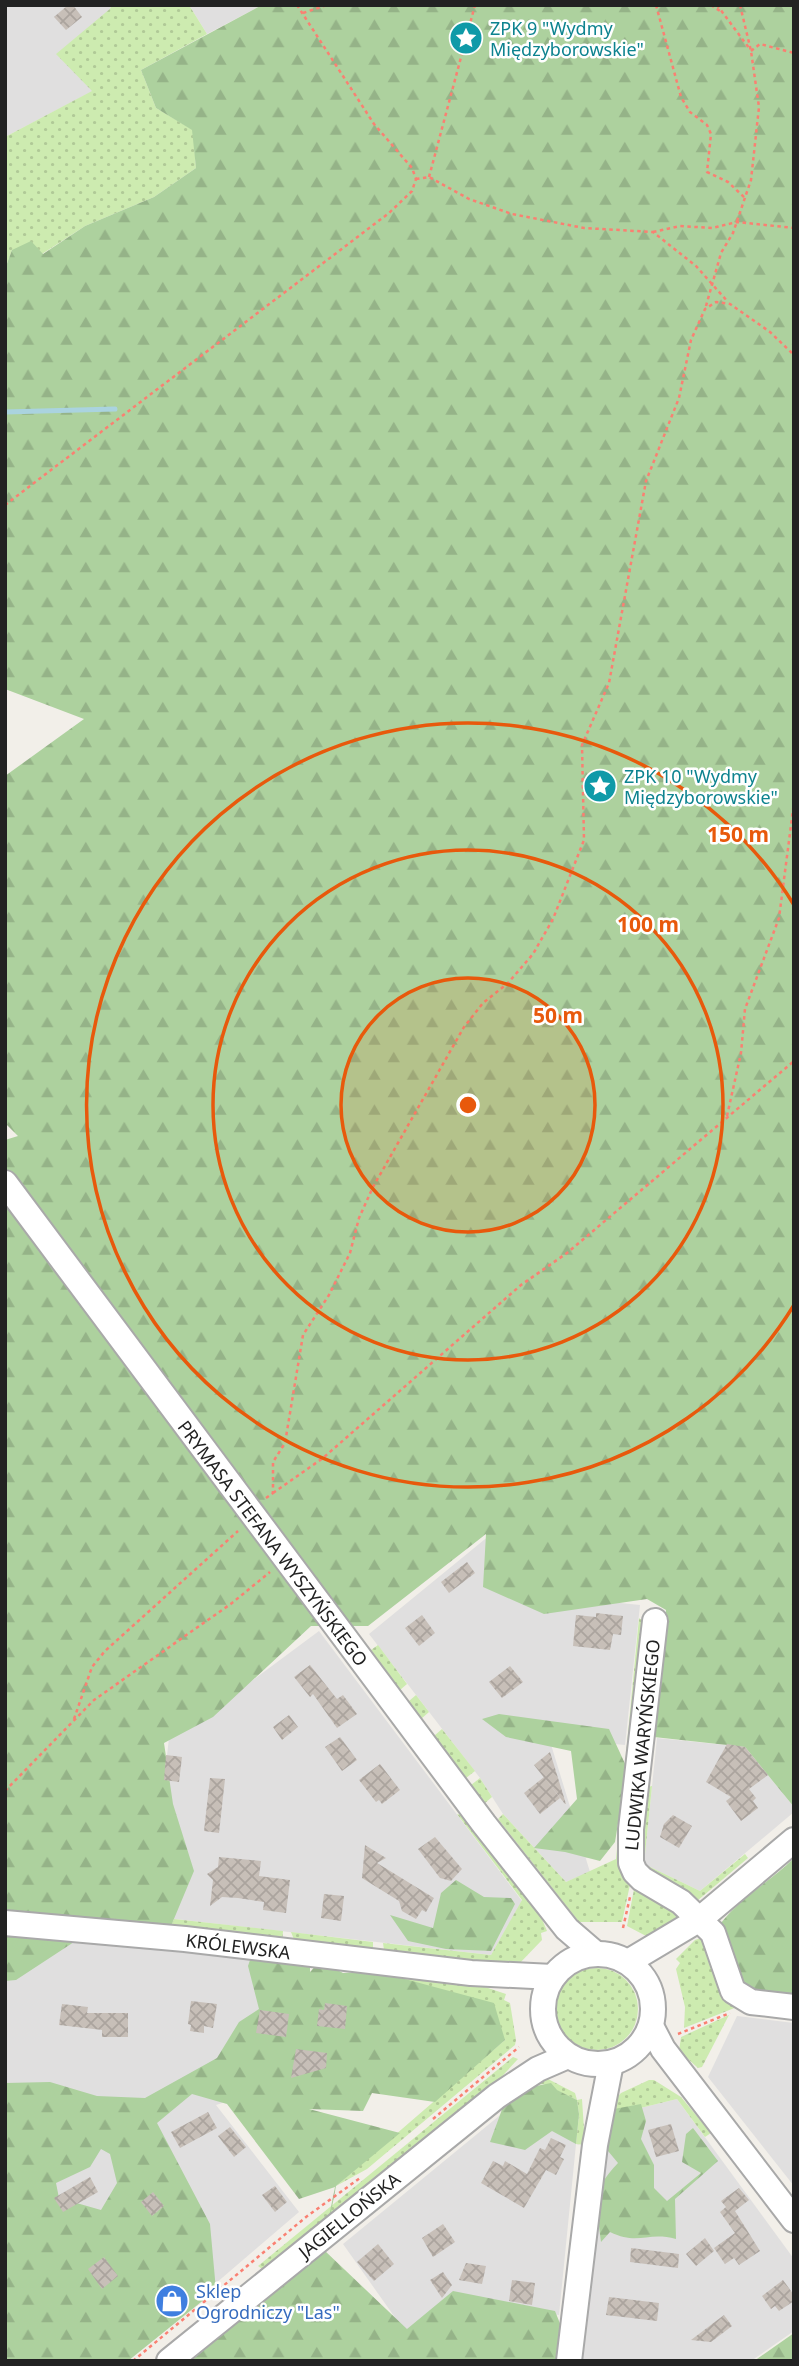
<svg xmlns="http://www.w3.org/2000/svg" width="799" height="2366" font-family="'Noto Sans',sans-serif">
  <style>
    .residential { fill: #e0dfdf }
    .grass { fill: url(#grass-dots) }
    .forest { fill: url(#forest-firs); fill-rule: evenodd }
    .lines { fill: none; stroke-linecap: round; stroke-linejoin: round }
    .stream { stroke: #aad3df; stroke-width: 5 }
    .building { fill: url(#building-cross-hatch) }
    .minor-casing { stroke: #a9a9a9; stroke-width: 28 }
    .path { stroke: #fa8072; stroke-width: 2.5; stroke-dasharray: 3.5 3.5; stroke-linecap: butt }
    .minor { stroke: #fff; stroke-width: 24 }
    .ring { fill: none; stroke: #e8590c; stroke-width: 3.5 }
    .labels { text-anchor: middle; dominant-baseline: central; stroke-width: 5; stroke-linejoin: round; paint-order: stroke }
    .culture-label { font-size: 18px; fill: #0d838f; stroke: #fff; text-anchor: start }
    .street-label { font-size: 18px; fill: #222; stroke: #fff }
    .shop-label { font-size: 18px; fill: #366cbe; stroke: #fff; text-anchor: start }
    .centre { fill: #e8590c; stroke: #fff; stroke-width: 3.5 }
    .ring-label { font-size: 21px; text-anchor: middle; font-weight: bold; fill: #e8590c; stroke: #fff; stroke-width: 5; stroke-linejoin: round; paint-order: stroke }
  </style>
  <defs>
    <pattern id="grass-dots" width="8" height="8" patternUnits="userSpaceOnUse" patternTransform="scale(1.75)"><rect width="8" height="8" fill="#cdebb0"/><path d="M2 2h.1M6 6h.1" fill="none" stroke="#b0c997" stroke-width="1.8" stroke-linecap="round"/></pattern>
    <pattern id="forest-firs" width="22" height="20" patternUnits="userSpaceOnUse" patternTransform="scale(1.75)"><rect width="22" height="20" fill="#add19e"/><path d="M5 1l3.5 6h-7zM16 11l3.5 6h-7z" fill="#95b388"/></pattern>
    <pattern id="building-cross-hatch" width="8" height="8" patternUnits="userSpaceOnUse" patternTransform="scale(1.75)"><rect width="8" height="8" fill="#c7bfb8"/><path d="M0 0l8 8M0 8l8-8" fill="none" stroke="#aba49e"/></pattern>
  </defs>
  <rect width="100%" height="100%" fill="#f2efe9"/>
  <g class="residential">
    <polygon points="5,5 109,5 111,8 93,91 5,137"/>
    <polygon points="189,5 262,5 207,34"/>
    <polygon points="490,1535 512,1592 640,1605 625,1745 549,1738 590,1872 566,1882 503,1814 480,1778 369,1634"/>
    <polygon points="319,1631 522,1901 491,1955 149,1916 170,1729 180,1734"/>
    <polygon points="657,1738 745,1747 794,1807 794,1812 700,1891 644,1864"/>
    <polygon points="5,1931 307,1966 352,2062 216,2105 299,2212 145,2344 5,2177"/>
    <polygon points="737,2016 794,2023 794,2186 708,2077"/>
    <polygon points="532,2089 579,2114 559,2315 446,2300 418,2350 343,2244"/>
    <polygon points="677,2099 794,2259 794,2331 751,2361 581,2361 612,2115"/>
  </g>
  <g class="grass">
    <polygon points="109,5 189,5 207,34 141,70 156,108 193,130 196,168 154,197 85,226 42,254 12,250 5,269 5,137 92,91 56,54 111,8"/>
    <polygon points="639,1618 646,1624 631,1880 622,1922 579,1922 498,1819 503,1814 566,1882 616,1859"/>
    <polygon points="378,1645 407,1684 400,1690 371,1650"/>
    <polygon points="416,1695 429,1712 421,1719 409,1701"/>
    <polygon points="442,1729 475,1771 466,1778 434,1736"/>
    <polygon points="480,1778 492,1797 485,1803 471,1785"/>
    <polygon points="652,1786 644,1864 700,1891 745,1854 748,1858 697,1901 643,1869 643,1788"/>
    <path d="M457 1814 467 1816 539 1912 547 1931 541 1933 542 1940 518 1965C471 1957 432 1960 385 1957L383 1943 491 1955 522 1900Z"/>
    <polygon points="635,1884 680,1915 648,1937 627,1926"/>
    <polygon points="174,1919 283,1931 282,1944 171,1926"/>
    <polygon points="291,1932 373,1942 373,1956 297,1947"/>
    <polygon points="701,1938 705,1941 737,2007 684,2028 685,2007 676,1969 680,1963 676,1959 695,1940"/>
    <circle cx="597" cy="2009" r="41"/>
    <polygon points="375,1971 467,1981 506,1994 504,2000 510,2003 516,2040 515,2045 367,2169 336,2186 505,2040"/>
    <polygon points="729,2015 702,2067 698,2068 679,2051 681,2037"/>
    <polygon points="513,2057 518,2059 495,2084 265,2271 258,2266"/>
    <polygon points="548,2079 575,2093 577,2100 582,2099 585,2145 576,2144 579,2114 577,2100 543,2084 531,2087"/>
    <polygon points="649,2080 654,2080 681,2097 711,2133 705,2137 677,2099 612,2115 607,2157 609,2106 621,2093"/>
  </g>
  <g class="forest">
    <polygon points="262,5 794,5 794,1807 745,1747 654,1737 666,1610 647,1599 544,1614 483,1587 486,1534 368,1626 311,1626 213,1717 164,1743 173,1804 194,1871 171,1926 106,1921 16,1980 5,1981 5,1140 18,1136 5,1123 5,776 84,719 5,689 5,269 12,250 31,241 43,254 85,226 154,197 196,168 192,130 156,108 141,70"/>
    <polygon points="499,1714 609,1729 627,1768 615,1842 600,1861 565,1852 534,1848 577,1799 571,1751 506,1737 482,1719"/>
    <path d="M794 1858V1998L750 1993 735 1975 721 1923C741 1897 771 1881 794 1858Z"/>
    <polygon points="456,1880 484,1897 511,1898 515,1904 491,1951 446,1949 408,1941 390,1915 433,1928 441,1893"/>
    <path d="M253 1951 310 1958V1972L320 1961 343 1973 375 1971 494 2003 505 2040 435 2102 372 2093 363 2111 309 2109 400 2133 336 2186 324 2250 407 2329 453 2291 555 2311 575 2361H191L322 2251 335 2187 299 2199 227 2104 192 2094 157 2123 210 2224 216 2290 128 2361H5V2083L50 2082 97 2096 145 2098 217 2058 239 2022 259 2009 248 1966ZM101 2149 110 2154 117 2183 101 2210 59 2198 56 2183 90 2167Z"/>
    <polygon points="551,2083 557,2090 577,2100 579,2114 576,2144 552,2131 525,2150 490,2142 504,2104 531,2087"/>
    <path d="M641 2104 646 2121 641 2139 654 2165V2188L667 2201 701 2173 682 2162 686 2134 693 2128 718 2161 675 2199 676 2239C647 2231 639 2246 610 2232L601 2242C597 2204 590 2192 618 2163L603 2145V2111Z"/>
    <polygon points="794,2333 794,2361 754,2361"/>
  </g>
  <g class="lines">
    <polyline class="stream" points="5,412 115,409"/>
  </g>
  <g class="building">
    <polygon points="68,5 73,5 82,17 66,30 54,17"/>
    <polygon points="467,1562 475,1573 449,1593 441,1582"/>
    <polygon points="596,1613 623,1616 621,1635 613,1634 610,1650 573,1646 576,1615 596,1617"/>
    <polygon points="422,1615 435,1633 419,1646 405,1628"/>
    <polygon points="310,1665 337,1699 343,1695 357,1714 337,1728 313,1694 310,1697 294,1677"/>
    <polygon points="510,1666 523,1682 502,1698 489,1682"/>
    <polygon points="289,1715 298,1727 282,1740 273,1727"/>
    <polygon points="340,1737 357,1760 342,1771 325,1747"/>
    <polygon points="727,1744 745,1747 768,1775 749,1789 756,1798 753,1801 758,1808 741,1821 726,1801 731,1797 706,1782"/>
    <polygon points="550,1752 566,1804 565,1804 534,1765"/>
    <polygon points="166,1755 182,1757 179,1782 164,1780"/>
    <polygon points="380,1764 400,1790 382,1804 379,1800 376,1802 359,1780"/>
    <polygon points="544,1777 560,1798 540,1814 524,1793"/>
    <polygon points="210,1778 225,1779 219,1833 204,1831"/>
    <polygon points="673,1815 692,1826 679,1848 660,1837 664,1824"/>
    <polygon points="435,1837 462,1869 451,1881 440,1878 418,1849"/>
    <polygon points="365,1845 386,1858 377,1863 434,1898 426,1912 422,1910 416,1919 402,1911 399,1901 362,1878"/>
    <polygon points="219,1857 261,1861 259,1876 290,1880 286,1913 263,1910 264,1902 238,1898 222,1897 210,1906 213,1880 207,1874 218,1867"/>
    <polygon points="324,1894 344,1896 341,1921 321,1918"/>
    <polygon points="191,2001 217,2004 213,2028 204,2026 204,2033 190,2031 191,2025 188,2024"/>
    <polygon points="325,2003 347,2006 345,2029 317,2026 319,2009 324,2010"/>
    <polygon points="62,2004 88,2007 87,2013 128,2013 128,2037 102,2037 102,2030 59,2025"/>
    <polygon points="260,2010 289,2014 286,2037 256,2033"/>
    <polygon points="296,2049 327,2053 326,2068 291,2078"/>
    <polygon points="208,2112 217,2128 180,2148 171,2132"/>
    <polygon points="671,2124 679,2151 656,2157 648,2130"/>
    <polygon points="230,2127 246,2147 234,2157 218,2136"/>
    <polygon points="551,2138 566,2145 560,2157 564,2159 556,2175 546,2170 524,2208 481,2183 493,2161 503,2166 505,2161 527,2174 540,2148 545,2150"/>
    <polygon points="90,2177 98,2192 63,2212 54,2198"/>
    <polygon points="275,2186 287,2202 275,2212 262,2195"/>
    <polygon points="739,2188 749,2200 735,2211 760,2251 739,2265 734,2258 725,2264 714,2248 735,2233 720,2212 726,2207 721,2201"/>
    <polygon points="153,2192 164,2206 152,2216 141,2202"/>
    <polygon points="443,2224 455,2242 433,2257 422,2238"/>
    <polygon points="705,2238 714,2251 696,2266 686,2254"/>
    <polygon points="378,2244 394,2264 374,2281 357,2262"/>
    <polygon points="631,2248 679,2254 678,2268 630,2262"/>
    <polygon points="104,2257 118,2276 102,2289 88,2269"/>
    <polygon points="466,2263 486,2266 482,2284 459,2280"/>
    <polygon points="443,2272 452,2285 442,2298 430,2280"/>
    <polygon points="512,2280 535,2283 532,2305 509,2301"/>
    <polygon points="783,2280 794,2295 794,2301 779,2311 775,2306 771,2309 762,2296"/>
    <polygon points="609,2297 659,2303 657,2321 606,2315"/>
    <polygon points="724,2315 732,2326 711,2342 691,2340"/>
  </g>
  <g class="lines">
    <defs>
      <g id="minor">
        <polyline points="5,1183 484,1824 567,1929 596,1954"/>
        <polyline points="655,1621 631,1829 631,1863 635,1872 642,1879 681,1902 713,1933 733,1991 751,2002 794,2007"/>
        <polyline points="5,1923 185,1939 471,1973 553,1977"/>
        <circle cx="598" cy="2009" r="55"/>
        <polyline points="628,1962 700,1919 794,1840"/>
        <polyline points="651,2026 663,2049 794,2220"/>
        <polyline points="169,2361 497,2096 538,2069 568,2056"/>
        <polyline points="569,2361 595,2145 611,2063"/>
      </g>
    </defs>
    <use href="#minor" class="minor-casing"/>
    <g class="path">
      <polyline points="656,5 681,97 690,112 707,125 711,134 707,172 728,182 745,198"/>
      <polyline points="711,5 720,11"/>
      <polyline points="717,5 749,48"/>
      <polyline points="303,13 327,5"/>
      <polyline points="751,51 760,44 794,53"/>
      <polyline points="429,177 475,5"/>
      <polyline points="416,179 429,177 469,199 512,214 584,228 653,232 696,266 728,302"/>
      <polyline points="653,232 680,226 712,228 737,222 794,228"/>
      <polyline points="706,306 721,253 733,233 751,180 759,107 751,51 740,5"/>
      <polyline points="5,505 389,213 412,191 416,179 412,168 374,124 297,5"/>
      <polyline points="727,1116 741,1053 745,1009 779,918 794,802"/>
      <polyline points="273,1493 323,1458 521,1285 567,1253 794,1061"/>
      <polyline points="266,1498 273,1493 273,1462 285,1443 303,1335 329,1295 350,1253 359,1218 373,1187 464,1027 483,1003 508,983 533,954 553,919 584,840 582,745 609,683 646,481 679,398 691,340 705,309 716,302 730,304 770,332 794,355"/>
      <polyline points="74,1719 92,1667 105,1651 238,1531"/>
      <polyline points="5,1791 94,1700 232,1603 270,1572"/>
      <polyline points="623,1928 630,1897"/>
      <polyline points="678,2034 730,2013"/>
      <polyline points="433,2119 519,2047"/>
      <polyline points="133,2361 306,2217 360,2178"/>
    </g>
    <use href="#minor" class="minor"/>
  </g>
  <circle cx="468" cy="1105" r="127" fill="#e8590c" fill-opacity=".12"/>
  <g class="ring">
    <circle cx="468" cy="1105" r="127"/>
    <circle cx="468" cy="1105" r="255"/>
    <path d="M794 1305A382 382 0 1 1 794 905"/>
  </g>
  <defs>
    <symbol id="sight-disc" viewBox="-11 -11 22 22"><circle r="9.5" fill="#0f9aa8" stroke="#fff"/><path d="M0-6L1.8-2.2L6-1.7L2.9 1.2L3.7 5.4L0 3.3L-3.7 5.4L-2.9 1.2L-6-1.7L-1.8-2.2Z" fill="#fff"/></symbol>
    <symbol id="shop-disc" viewBox="-11 -11 22 22"><circle r="9.5" fill="#3f7fe0" stroke="#fff"/><path d="M-5-2.5h2.3a2.7 3.5 0 0 1 5.4 0H5L5.5 6h-11ZM-1.5-2.5h3a1.5 2.3 0 0 0-3 0Z" fill="#fff"/></symbol>
  </defs>
  <g fill-rule="evenodd">
    <use href="#sight-disc" x="447" y="19" width="38" height="38"/>
    <use href="#sight-disc" x="581" y="767" width="38" height="38"/>
    <use href="#shop-disc" x="153" y="2282" width="38" height="38"/>
  </g>
  <g class="labels">
    <g class="culture-label">
      <text x="490" y="28">ZPK 9 "Wydmy<tspan x="490" dy="21">Międzyborowskie"</tspan></text>
      <text x="624" y="776">ZPK 10 "Wydmy<tspan x="624" dy="21">Międzyborowskie"</tspan></text>
    </g>
    <g class="street-label">
      <text transform="translate(273 1543) rotate(53)">PRYMASA STEFANA WYSZYŃSKIEGO</text>
      <text transform="translate(642 1745) rotate(-84)">LUDWIKA WARYŃSKIEGO</text>
      <text transform="translate(238 1946) rotate(7)">KRÓLEWSKA</text>
      <text transform="translate(349 2215) rotate(-39)">JAGIELLOŃSKA</text>
    </g>
    <g class="shop-label">
      <text x="196" y="2291">Sklep<tspan x="196" dy="21">Ogrodniczy "Las"</tspan></text>
    </g>
  </g>
  <circle cx="468" cy="1105" r="10" class="centre"/>
  <g class="ring-label">
    <text x="738" y="842">150 m</text>
    <text x="648" y="932">100 m</text>
    <text x="558" y="1023">50 m</text>
  </g>
  <rect width="799" height="2366" fill="none" stroke="#222222" stroke-width="14"/>
</svg>
